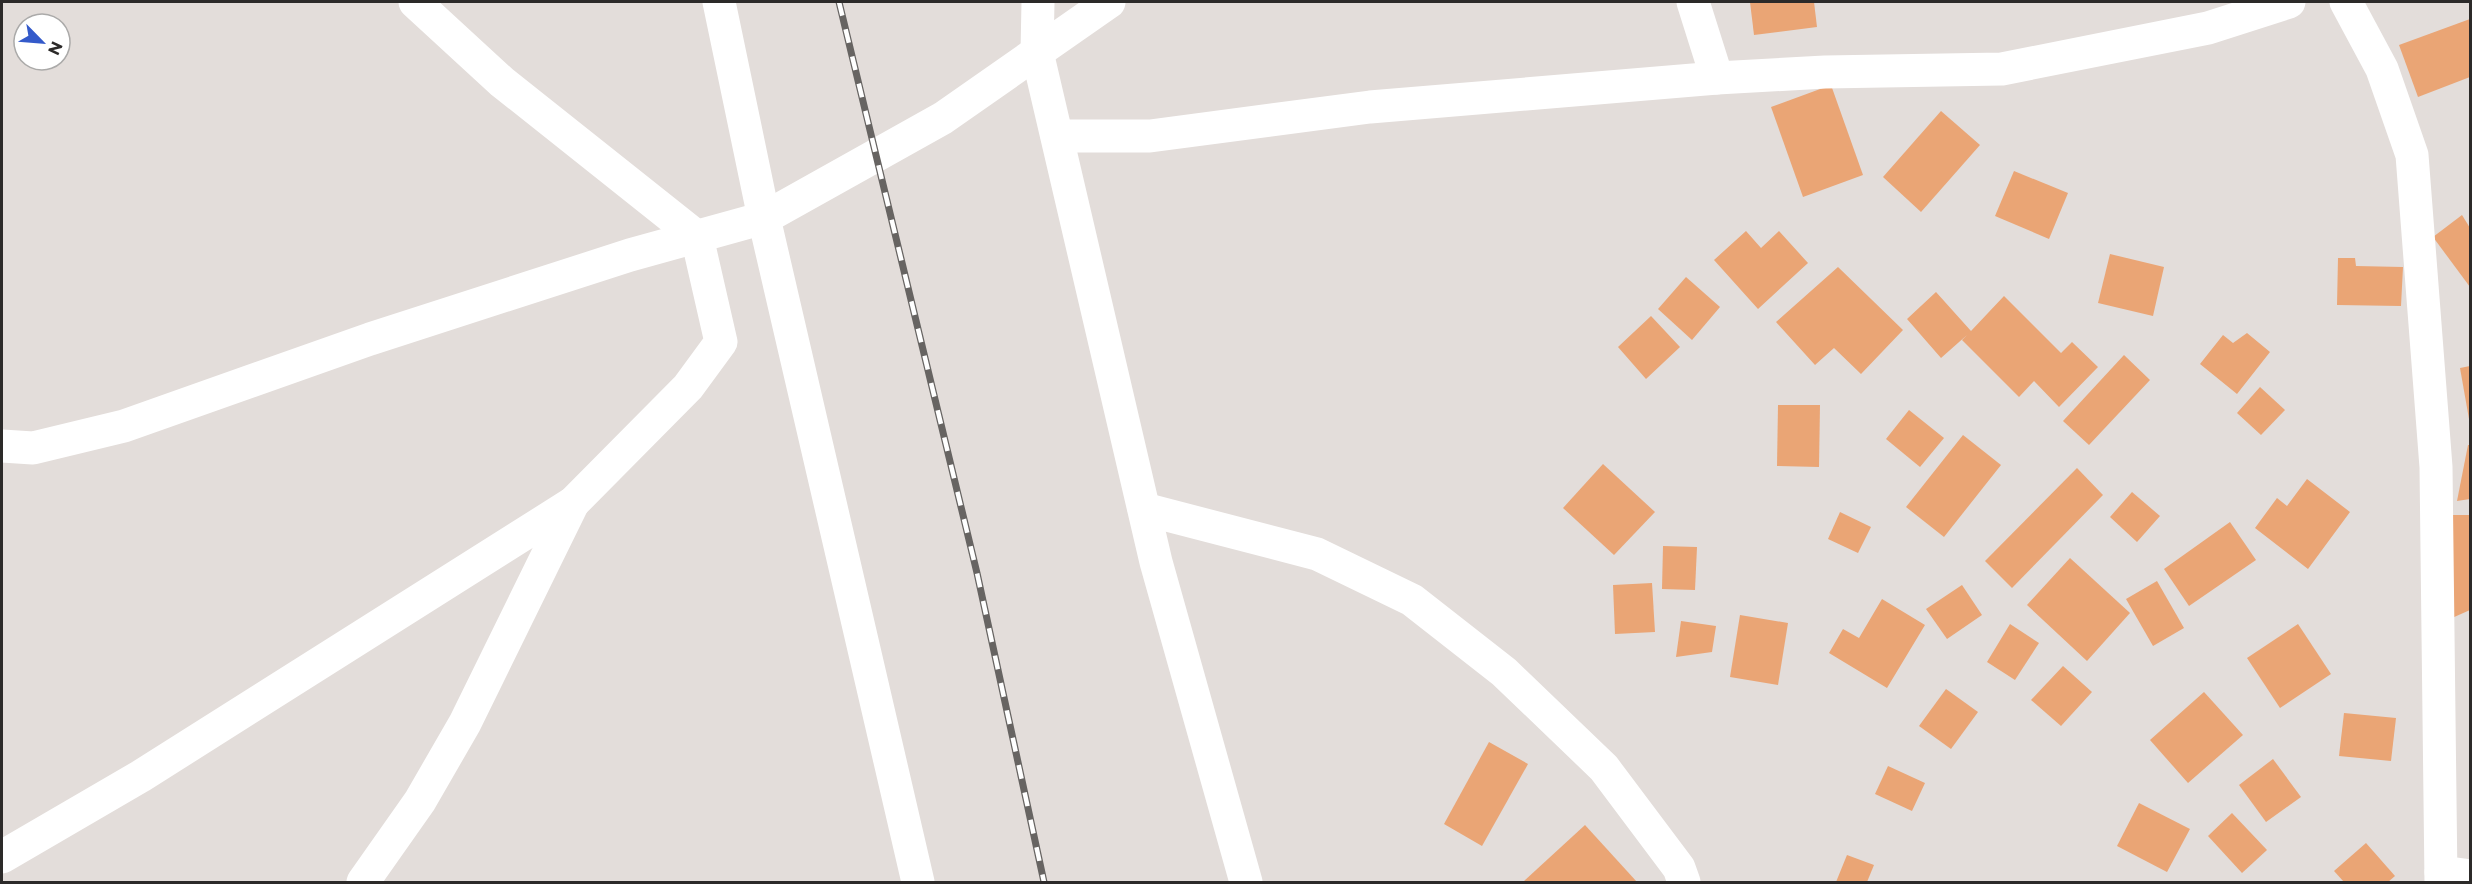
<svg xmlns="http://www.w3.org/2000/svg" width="2472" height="884" font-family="Montserrat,sans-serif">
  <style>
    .building { fill: #eaa575 }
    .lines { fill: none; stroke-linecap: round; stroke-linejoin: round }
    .minor { stroke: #fff; stroke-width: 33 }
    .rail-casing { stroke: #676462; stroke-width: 7 }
    .rail { stroke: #fff; stroke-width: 4.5; stroke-dasharray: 14; stroke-linecap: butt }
  </style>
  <rect width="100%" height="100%" fill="#e3ddda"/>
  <g class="building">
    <polygon points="1750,2 1814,2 1817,27 1754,35"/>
    <polygon points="2470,19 2470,77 2418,97 2399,45"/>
    <polygon points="1831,85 1863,175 1803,197 1771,107"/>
    <polygon points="1941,111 1980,145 1921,212 1883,177"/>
    <polygon points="2014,171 2068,193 2049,239 1995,216"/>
    <polygon points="2462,215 2470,228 2470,287 2433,237"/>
    <polygon points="1746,231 1761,248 1779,231 1808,263 1758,309 1714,260"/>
    <polygon points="2110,254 2164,267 2153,316 2098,303"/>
    <polygon points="2338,258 2355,258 2356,266 2403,267 2401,306 2337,305"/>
    <polygon points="1838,267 1903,330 1861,374 1834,348 1815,365 1776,322"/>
    <polygon points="1686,277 1720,307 1692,340 1658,309"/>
    <polygon points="1936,292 1971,331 2004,296 2061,353 2072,342 2098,367 2059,407 2034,381 2019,397 1962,340 1967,335 1941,358 1907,319"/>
    <polygon points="1651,316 1680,347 1646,379 1618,347"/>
    <polygon points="2247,333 2270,352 2237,394 2200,364 2223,335 2233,343"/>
    <polygon points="2124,355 2150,380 2089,445 2063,421"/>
    <polygon points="2470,366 2470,418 2469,419 2460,368"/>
    <polygon points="2260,387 2285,410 2261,435 2237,413"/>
    <polygon points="1778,405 1820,405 1819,467 1777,466"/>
    <polygon points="1909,410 1944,438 1920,467 1886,439"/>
    <polygon points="1963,435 2001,465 1944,537 1906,507"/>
    <polygon points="2468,445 2470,445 2470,499 2457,501"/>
    <polygon points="1603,464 1655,512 1614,555 1563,508"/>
    <polygon points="2077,468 2103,495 2012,588 1985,561"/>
    <polygon points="2307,479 2350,512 2308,569 2255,528 2277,498 2287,506"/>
    <polygon points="2132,492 2160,516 2137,542 2110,517"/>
    <polygon points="1840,512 1871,527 1858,553 1828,539"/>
    <polygon points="2452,515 2470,515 2470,610 2452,618"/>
    <polygon points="2230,522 2256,560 2189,606 2164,569"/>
    <polygon points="1663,546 1697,547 1695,590 1662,589"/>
    <polygon points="2070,558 2130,613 2087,661 2027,605"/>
    <polygon points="2157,581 2184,628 2153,646 2126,599"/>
    <polygon points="1652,583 1655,632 1615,634 1613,585"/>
    <polygon points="1962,585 1982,615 1947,639 1926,609"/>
    <polygon points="1882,599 1925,625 1887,688 1829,653 1843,629 1859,638"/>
    <polygon points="1740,615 1788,623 1778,685 1730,677"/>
    <polygon points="1681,621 1716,626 1712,652 1676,657"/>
    <polygon points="2010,624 2039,643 2015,680 1987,662"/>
    <polygon points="2298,624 2331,674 2280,708 2247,658"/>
    <polygon points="2063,666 2092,692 2061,726 2031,700"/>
    <polygon points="1946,689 1978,712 1951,749 1919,726"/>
    <polygon points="2204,692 2243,735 2188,783 2150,740"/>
    <polygon points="2344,713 2396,718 2391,761 2339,756"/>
    <polygon points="1489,742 1528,764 1482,846 1444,824"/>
    <polygon points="2273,759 2301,797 2266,822 2239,785"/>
    <polygon points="1888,766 1925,783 1912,811 1875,794"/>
    <polygon points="2139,803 2190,829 2167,872 2117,846"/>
    <polygon points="2232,813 2267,850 2242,873 2208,836"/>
    <polygon points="1585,825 1637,882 1523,882"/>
    <polygon points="2366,843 2395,876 2388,882 2344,882 2334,871"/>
    <polygon points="1847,855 1874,865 1867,882 1836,882"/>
  </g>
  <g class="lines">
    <g class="minor">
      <polyline points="719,2 764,218 918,882"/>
      <polyline points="1038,2 1037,52 1156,562 1246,882"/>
      <polyline points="1693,2 1717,78"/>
      <polyline points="2346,2 2382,69 2412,155 2436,467 2441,882"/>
      <polyline points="1057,136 1150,136 1370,107 1717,78 1825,72 2002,69 2208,28 2289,2"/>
      <polyline points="2,446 33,448 124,426 370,339 630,255 764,218 943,118 1109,2"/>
      <polyline points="1144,509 1317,554 1412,600 1504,672 1604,768 1679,868 1684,882"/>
      <polyline points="2,857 141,776 573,503 688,387 721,342 697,237 502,82 415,2"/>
      <polyline points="2441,872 2470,876"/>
      <polyline points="363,882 420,801 465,723 573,503"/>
    </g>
    <defs>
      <polyline id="rail" points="839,2 977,573 1044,882"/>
    </defs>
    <use href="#rail" class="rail-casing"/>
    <use href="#rail" class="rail"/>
  </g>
  <rect width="2472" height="884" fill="none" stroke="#2c2a29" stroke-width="6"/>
  <g transform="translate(42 42) rotate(115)"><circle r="28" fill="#ffffff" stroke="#abaaa9" stroke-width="1.5"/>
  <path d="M0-4.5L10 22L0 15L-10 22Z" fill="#345aca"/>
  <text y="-9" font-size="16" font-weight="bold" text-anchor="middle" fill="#2c2a29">N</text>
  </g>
</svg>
